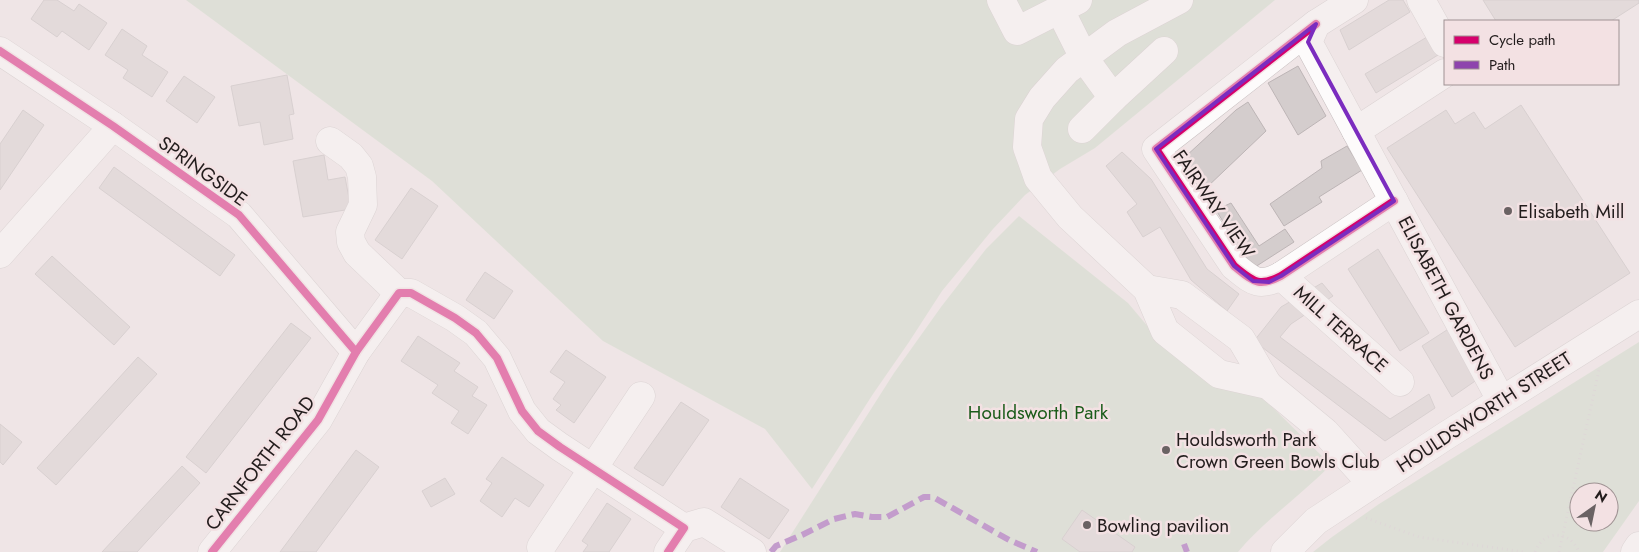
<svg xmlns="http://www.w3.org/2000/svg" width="1639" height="552" font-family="Jost,sans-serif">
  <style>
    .green { fill: #cbd8c6; fill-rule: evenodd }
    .building { fill: #d4cdcd; stroke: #bdb5b6 }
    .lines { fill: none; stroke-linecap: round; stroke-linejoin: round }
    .minor-casing { stroke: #c6bebf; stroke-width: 29 }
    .path { stroke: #c9c5c5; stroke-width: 3; stroke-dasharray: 1 4; stroke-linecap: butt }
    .minor { stroke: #fdfbfb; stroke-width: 28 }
    .quiet { stroke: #8e44ad; stroke-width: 6; stroke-dasharray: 12 6; stroke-linecap: butt }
    .cycleway-casing { stroke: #f3e1e3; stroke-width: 11 }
    .cycleway { stroke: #d6006c; stroke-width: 8 }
    .marked { fill: none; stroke: #7b2cbf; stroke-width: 4; stroke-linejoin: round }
    .poi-dot { fill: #6a6263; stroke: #f3e1e3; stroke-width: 2 }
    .labels { text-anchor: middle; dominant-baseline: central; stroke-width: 5; stroke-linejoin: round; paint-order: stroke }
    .street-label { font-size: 19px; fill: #221c1c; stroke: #f3e1e3 }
    .poi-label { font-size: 19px; fill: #221c1c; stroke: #f3e1e3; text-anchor: start }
    .park-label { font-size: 19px; fill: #1b5c1a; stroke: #f3e1e3 }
  </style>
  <rect width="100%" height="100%" fill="#efe5e6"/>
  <g class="green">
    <polygon points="186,0 1275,0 1095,148 1060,169 1025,195 993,229 942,291 909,342 873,394 812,489 765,429 603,341 432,181"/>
    <path d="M1019 216 1128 303 1155 335 1255 390 1331 465C1301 495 1264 521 1238 552H780L894 373 941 307 986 249Z"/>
    <path d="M1639 342V501L1603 552H1313L1332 537 1379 504ZM1579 492H1609V522H1579Z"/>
  </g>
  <g class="building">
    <polygon points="44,0 57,0 74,11 79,4 107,23 89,50 62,31 57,37 31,19"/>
    <polygon points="1389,0 1403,0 1410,12 1349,50 1340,30"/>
    <polygon points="1483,0 1639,0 1639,3 1611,21 1496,21"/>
    <polygon points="122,29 147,46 142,55 168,72 152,97 123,78 128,70 105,55"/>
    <polygon points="1427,37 1438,55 1376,93 1365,74"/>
    <polygon points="1298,66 1326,116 1298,135 1268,83"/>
    <polygon points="287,75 294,114 289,115 293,139 264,145 260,122 239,126 231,86"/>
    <polygon points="184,76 215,97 197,123 166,101"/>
    <polygon points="1248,102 1266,131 1205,189 1185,157 1236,110"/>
    <polygon points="1521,105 1630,273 1515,347 1387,148 1446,110 1455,124 1474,112 1485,129"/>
    <polygon points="23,110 44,125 0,190 0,144"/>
    <polygon points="1347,146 1362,170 1319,197 1322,202 1284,226 1270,204 1322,168 1321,161"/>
    <polygon points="1122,152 1151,179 1207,269 1239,294 1227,311 1191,280 1160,227 1143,237 1127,212 1137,204 1106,166"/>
    <polygon points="324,155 328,180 345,177 351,209 303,217 293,161"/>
    <polygon points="114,167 235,255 220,276 99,188"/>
    <polygon points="411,188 438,206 402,259 375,240"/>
    <polygon points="1231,203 1259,246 1285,229 1294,242 1252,269 1216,210"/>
    <polygon points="1378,249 1429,333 1400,351 1348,269"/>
    <polygon points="52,256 130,327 114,345 35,274"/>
    <polygon points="485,272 513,291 494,319 466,300"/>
    <polygon points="1322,283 1333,296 1291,324 1280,337 1390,419 1429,394 1435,408 1385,441 1254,341 1281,307"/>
    <polygon points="291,323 311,338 206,473 186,457"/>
    <polygon points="1450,328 1481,377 1452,397 1422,346"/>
    <polygon points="418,336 460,363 454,371 478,387 472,396 487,405 468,434 451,423 459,411 432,393 438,385 401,361"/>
    <polygon points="566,350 606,377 574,423 556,410 561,405 553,399 565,382 550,372"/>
    <polygon points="138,357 157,374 56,485 37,468"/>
    <polygon points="681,402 709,420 663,486 634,468"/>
    <polygon points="0,424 22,442 3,465 0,462"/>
    <polygon points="356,450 379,467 316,552 280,552"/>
    <polygon points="502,457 544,485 529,507 515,498 502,517 480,501 492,483 486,479"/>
    <polygon points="182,466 200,483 137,552 102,552"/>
    <polygon points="445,478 455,494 431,507 422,491"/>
    <polygon points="740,478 789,510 769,539 721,507"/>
    <polygon points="607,503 631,519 609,552 583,552 588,545 582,541"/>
    <polygon points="1082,510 1135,547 1132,552 1080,552 1062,539"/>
  </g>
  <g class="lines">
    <defs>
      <g id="minor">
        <polyline points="1001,0 1017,31 1078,0"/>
        <polyline points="1179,0 1117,33 1067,70 1042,98 1029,119 1027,147 1038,178 1070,217 1147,289 1165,331 1219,374 1268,385 1325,432 1372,484"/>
        <polyline points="1354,0 1316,24 1308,42 1501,400"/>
        <polyline points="1421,0 1445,43"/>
        <polyline points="1060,10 1084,58 1113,98 1164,51"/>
        <path d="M1316 24 1156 149 1234 266C1253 281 1258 288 1281 276L1394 201"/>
        <polyline points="0,51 113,126 239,215 356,352"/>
        <polyline points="1082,129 1113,98"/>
        <polyline points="1356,131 1445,73"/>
        <polyline points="330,141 351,156 359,166 362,177 363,205 350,232 351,242 357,253 399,293"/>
        <polyline points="0,254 113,126"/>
        <polyline points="1281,276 1400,382"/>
        <polyline points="1147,289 1182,295 1241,339 1268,385"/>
        <polyline points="399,293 411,293 455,318 476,333 497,358 522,411 538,431 560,447 684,528 668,552"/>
        <polyline points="684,528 704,522 752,552"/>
        <polyline points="541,547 641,396"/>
        <polyline points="212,552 318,420 356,352 399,293"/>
        <polyline points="1285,552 1316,521 1447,435 1639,314"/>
        <polyline points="1635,552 1639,546"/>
      </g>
    </defs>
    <use href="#minor" class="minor-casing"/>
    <g class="path">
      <polyline points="1366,518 1419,537 1524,552"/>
      <path d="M1535 552C1544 529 1570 530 1579 552"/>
      <polyline points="1559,552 1599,370"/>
    </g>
    <use href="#minor" class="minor"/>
    <g class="quiet">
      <polyline points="1184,544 1187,552"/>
      <polyline points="771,552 776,546 802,535 834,519 855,514 872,517 887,517 924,497 933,497 1009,540 1037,552"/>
    </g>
    <defs>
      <g id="cycleway">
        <path d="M1316 24 1156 149 1234 266C1253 281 1258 288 1281 276L1394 201"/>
        <polyline points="0,51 113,126 239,215 356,352"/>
        <polyline points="212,552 318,420 356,352 399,293 411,293 455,318 476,333 497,358 522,411 538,431 560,447 684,528 668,552"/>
      </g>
    </defs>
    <use href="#cycleway" class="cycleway-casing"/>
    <use href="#cycleway" class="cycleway"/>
  </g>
  <path d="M0 0H1639V552H0ZM1316 24 1308 42 1394 201 1281 276 1269 282 1253 281 1234 266 1156 149Z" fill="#efe5e6" fill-opacity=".55" fill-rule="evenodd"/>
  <path class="marked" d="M1316 24 1308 42 1394 201 1281 276 1269 282 1253 281 1234 266 1156 149Z"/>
  <g class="poi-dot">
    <circle cx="1508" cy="211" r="5"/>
    <circle cx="1166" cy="450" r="5"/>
    <circle cx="1087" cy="525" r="5"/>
  </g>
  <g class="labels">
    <g class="street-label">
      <text transform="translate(203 171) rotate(36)">SPRINGSIDE</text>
      <text transform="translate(1214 204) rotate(55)">FAIRWAY VIEW</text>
      <text transform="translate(1446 298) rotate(62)">ELISABETH GARDENS</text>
      <text transform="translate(1341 329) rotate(42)">MILL TERRACE</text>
      <text transform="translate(1484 412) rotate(-33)">HOULDSWORTH STREET</text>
      <text transform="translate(260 463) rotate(-52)">CARNFORTH ROAD</text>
    </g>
    <g class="poi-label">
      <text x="1518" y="211">Elisabeth Mill</text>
      <text x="1176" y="439">Houldsworth Park<tspan x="1176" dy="22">Crown Green Bowls Club</tspan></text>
      <text x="1097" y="525">Bowling pavilion</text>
    </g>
    <g class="park-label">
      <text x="1038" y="412">Houldsworth Park</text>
    </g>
  </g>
  <rect x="1444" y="20" width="175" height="65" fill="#f3e1e3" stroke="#9f9293"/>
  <rect x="1454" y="36" width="25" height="8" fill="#d6006c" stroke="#9f9293"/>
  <text x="1489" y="45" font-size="15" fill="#221c1c">Cycle path</text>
  <rect x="1454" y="61" width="25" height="8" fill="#8e44ad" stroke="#9f9293"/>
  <text x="1489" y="70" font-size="15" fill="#221c1c">Path</text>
  <g transform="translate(1594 507) rotate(33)"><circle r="24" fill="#f3e1e3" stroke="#9f9293"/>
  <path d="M0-4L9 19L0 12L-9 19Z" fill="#6a6263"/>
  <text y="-8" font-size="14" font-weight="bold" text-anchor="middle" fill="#221c1c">N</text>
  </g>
</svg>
